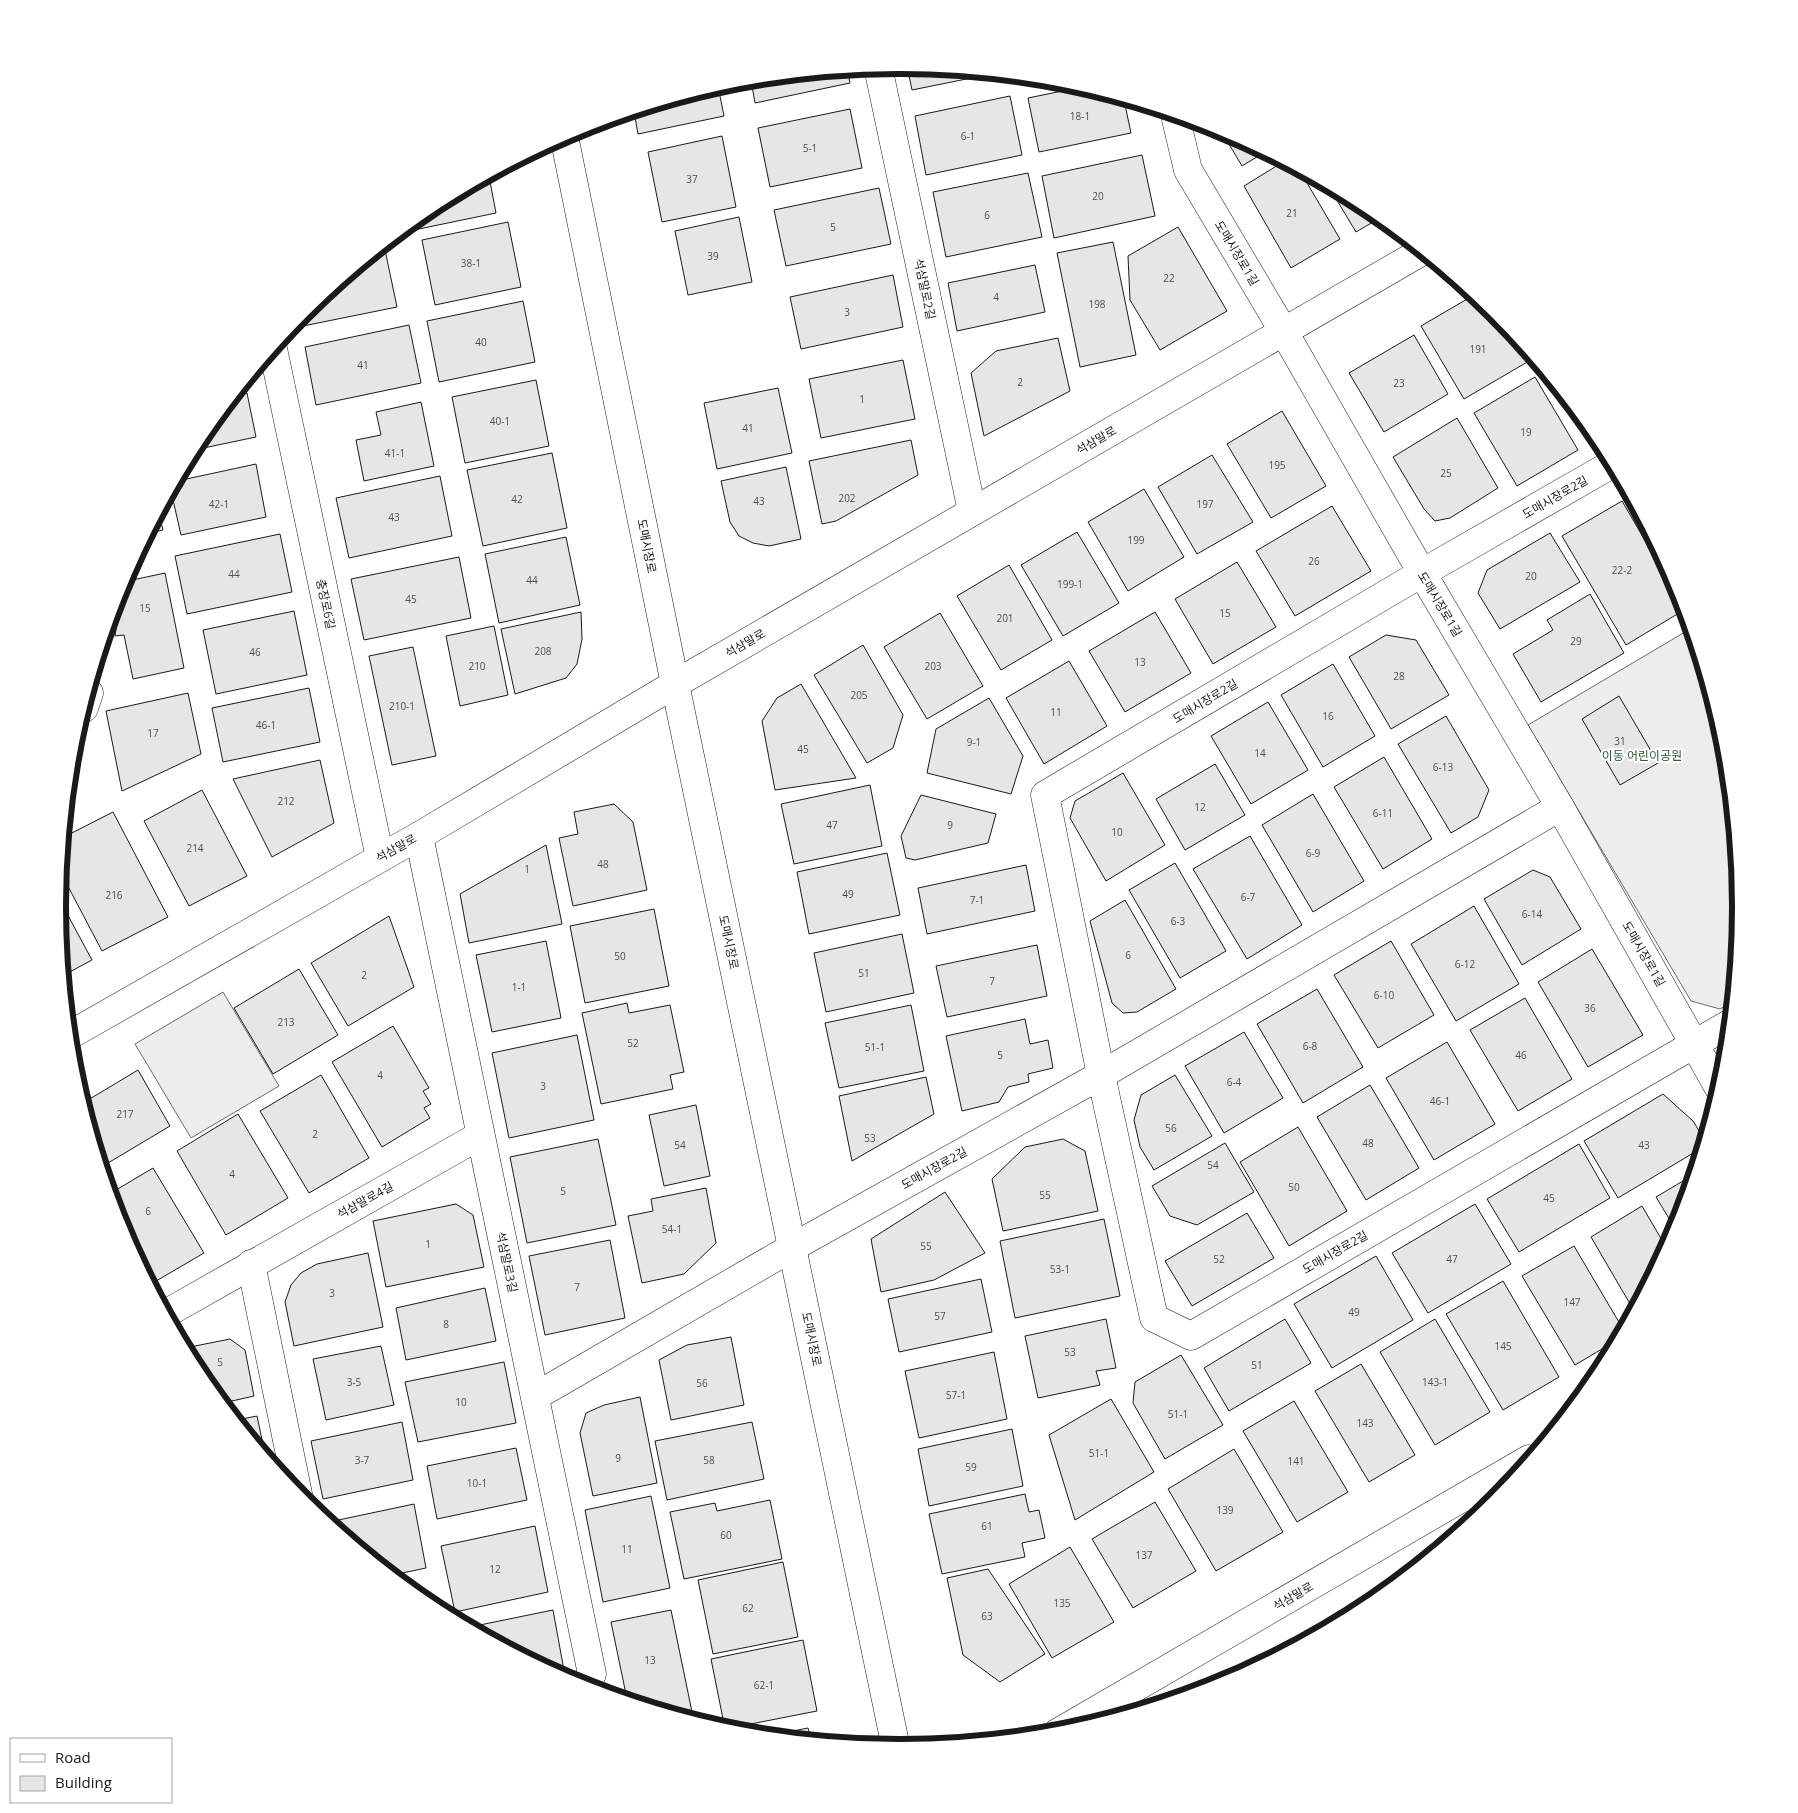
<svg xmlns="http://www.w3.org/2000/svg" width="1798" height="1813" font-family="'Open Sans','Noto Sans KR',sans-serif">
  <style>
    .built { fill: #ededed; stroke: #6a6a6a }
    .building { fill: #e6e6e6; stroke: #1a1a1a }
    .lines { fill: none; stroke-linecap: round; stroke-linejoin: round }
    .minor-casing { stroke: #1a1a1a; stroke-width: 29 }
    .tertiary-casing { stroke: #1a1a1a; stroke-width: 29 }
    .minor { stroke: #fff; stroke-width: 28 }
    .tertiary { stroke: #fff; stroke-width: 28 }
    .labels { text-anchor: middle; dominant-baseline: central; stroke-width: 4; stroke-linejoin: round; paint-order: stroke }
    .number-label { font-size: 10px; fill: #4d4d4d }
    .street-label { font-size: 12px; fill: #1a1a1a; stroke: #fff }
    .park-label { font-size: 12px; fill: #2b5a34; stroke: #fff }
    .rim { fill: none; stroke: #1a1a1a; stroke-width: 6 }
  </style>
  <rect width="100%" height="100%" fill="#fff"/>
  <g class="built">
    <polygon points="1690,629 1724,743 1740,907 1731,1003 1720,1009 1691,1001 1528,725"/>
    <polygon points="223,992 279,1086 191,1138 135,1044"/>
  </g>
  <g class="building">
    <polygon points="907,66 991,74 912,90"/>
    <polygon points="847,70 850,83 755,103 751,80"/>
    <polygon points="718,86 724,116 638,134 634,112"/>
    <polygon points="1082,87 1124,100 1131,133 1039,152 1028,98"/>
    <polygon points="1010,96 1022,155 926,175 915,116"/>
    <polygon points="850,109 862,168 770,187 758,128"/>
    <polygon points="1220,129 1221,129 1265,152 1242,166"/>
    <polygon points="722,136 736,207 662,222 648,152"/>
    <polygon points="1142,155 1155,216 1054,238 1042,176"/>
    <polygon points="1283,162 1300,171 1340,239 1291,268 1244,186"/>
    <polygon points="1028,173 1042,237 946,257 933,192"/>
    <polygon points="489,176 496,213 409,231 408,226 432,207"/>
    <polygon points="1329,187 1367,207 1380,218 1356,232"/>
    <polygon points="879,188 891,244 786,266 774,210"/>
    <polygon points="739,217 752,282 688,295 675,231"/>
    <polygon points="508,222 521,287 435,305 422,240"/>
    <polygon points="1178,227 1227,311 1160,350 1130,300 1128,256"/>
    <polygon points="1113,242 1136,355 1080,367 1057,253"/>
    <polygon points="385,250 397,307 303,326 301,316 304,311 377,252"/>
    <polygon points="1035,265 1045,312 957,331 948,283"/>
    <polygon points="893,275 903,327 801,349 790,297"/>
    <polygon points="1474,295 1494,312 1515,337 1529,361 1464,399 1421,326"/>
    <polygon points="523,301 535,362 439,382 427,321"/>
    <polygon points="409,325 421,383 316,405 305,347"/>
    <polygon points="1414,335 1448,394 1384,432 1349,373"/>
    <polygon points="1058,338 1070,391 984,436 971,373 996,351"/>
    <polygon points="903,360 915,419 821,438 809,379"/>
    <polygon points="1535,377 1578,450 1517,486 1474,413"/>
    <polygon points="536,380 549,446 465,463 452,397"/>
    <polygon points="778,388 792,453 717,469 704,403"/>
    <polygon points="247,393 256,437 194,450 199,439 235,395"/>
    <polygon points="421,402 434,466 364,481 356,440 381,435 376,412"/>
    <polygon points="1282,411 1326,486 1271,518 1227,444"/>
    <polygon points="1580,417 1598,439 1595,441"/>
    <polygon points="1457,418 1498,488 1450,518 1435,521 1424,509 1393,457"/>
    <polygon points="911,440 918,475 836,521 822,524 809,461"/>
    <polygon points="552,453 567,528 483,546 467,470"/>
    <polygon points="1212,455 1253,522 1197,554 1158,487"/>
    <polygon points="256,464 266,517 181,535 171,491 177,481"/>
    <polygon points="786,467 801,539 769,546 753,543 739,536 730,522 721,481"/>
    <polygon points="440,476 452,536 349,558 336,498"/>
    <polygon points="1144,489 1184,557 1128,591 1088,522"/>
    <polygon points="1622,501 1682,604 1684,610 1626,645 1562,536"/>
    <polygon points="1332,506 1371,571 1295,616 1256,551"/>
    <polygon points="159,514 163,530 149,533"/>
    <polygon points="1077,532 1119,603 1063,636 1021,565"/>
    <polygon points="1550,533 1580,582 1500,629 1478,593 1487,570"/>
    <polygon points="280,534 292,592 187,614 175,556"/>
    <polygon points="566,537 580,605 499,623 485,554"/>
    <polygon points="459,557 471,618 364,640 351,579"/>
    <polygon points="1237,562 1276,627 1213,664 1175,599"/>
    <polygon points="1009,565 1052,640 1001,670 957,596"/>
    <polygon points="165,573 184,668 133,679 124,635 115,636 123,582"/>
    <polygon points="1590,594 1624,653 1541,702 1513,654 1553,630 1547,620"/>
    <polygon points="294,611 307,675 216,694 203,630"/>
    <polygon points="581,612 582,639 577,664 566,678 515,694 501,629"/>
    <polygon points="1155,612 1191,673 1125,712 1089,651"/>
    <polygon points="940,613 983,686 927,719 884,647"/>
    <polygon points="494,626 508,695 460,706 446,636"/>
    <polygon points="1386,635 1416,640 1449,695 1391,729 1349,657"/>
    <polygon points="863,645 903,715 893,748 867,763 814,675"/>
    <polygon points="413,647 436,756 392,765 369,656"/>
    <polygon points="1069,661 1107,726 1044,764 1006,698"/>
    <polygon points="1333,664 1375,736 1323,767 1281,695"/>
    <polygon points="801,684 856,778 775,790 762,721 777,698"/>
    <polygon points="309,688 320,742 223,762 212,708"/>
    <polygon points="188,693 201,754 122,791 106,711"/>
    <polygon points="1619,696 1658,763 1620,785 1582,719"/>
    <polygon points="989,698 1023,756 1011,794 927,773 936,729"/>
    <polygon points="1268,702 1308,770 1251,804 1211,736"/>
    <polygon points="1446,716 1489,790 1478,817 1451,833 1398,744"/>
    <polygon points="1384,757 1432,839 1383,869 1334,787"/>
    <polygon points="320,760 334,823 272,857 233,779"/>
    <polygon points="1215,764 1245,815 1185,850 1156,799"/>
    <polygon points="1123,773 1165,845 1106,881 1070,818 1075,801"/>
    <polygon points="870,785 882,846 794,864 781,804"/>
    <polygon points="202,790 247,876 189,906 144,821"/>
    <polygon points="1313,794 1364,881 1313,912 1262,825"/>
    <polygon points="921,795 996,814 988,843 915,860 906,858 901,836"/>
    <polygon points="614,804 633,822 647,890 573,906 559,838 578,834 574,812"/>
    <polygon points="113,812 168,917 102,951 61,873 64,837"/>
    <polygon points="1250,836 1302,925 1247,959 1193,869"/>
    <polygon points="546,845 562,924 469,943 460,894"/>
    <polygon points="887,853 900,915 809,934 797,872"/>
    <polygon points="1175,863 1226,951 1180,978 1129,890"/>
    <polygon points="1026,865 1035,911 927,934 918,888"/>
    <polygon points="1533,870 1550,877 1581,929 1522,965 1484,899"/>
    <polygon points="58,897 92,960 64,975 58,906"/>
    <polygon points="1125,900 1176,989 1137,1012 1123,1013 1112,1003 1090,921"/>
    <polygon points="1474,906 1519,984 1456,1021 1411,944"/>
    <polygon points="654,909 669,986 585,1003 570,926"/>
    <polygon points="389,916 414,987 348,1026 311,963"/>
    <polygon points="902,934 914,993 826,1012 814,953"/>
    <polygon points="546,941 561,1018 492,1032 476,955"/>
    <polygon points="1391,941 1434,1015 1378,1048 1334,975"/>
    <polygon points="1037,945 1047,996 947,1017 936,966"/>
    <polygon points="1592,949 1643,1035 1588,1067 1538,982"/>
    <polygon points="299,969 338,1035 273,1074 234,1008"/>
    <polygon points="1317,989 1363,1067 1303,1103 1257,1024"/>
    <polygon points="1525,998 1572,1079 1518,1111 1470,1030"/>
    <polygon points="627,1003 629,1013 670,1005 684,1072 670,1075 673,1089 601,1104 582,1013"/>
    <polygon points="911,1005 924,1071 839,1088 825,1023"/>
    <polygon points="1025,1019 1030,1044 1048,1040 1053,1068 1028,1074 1029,1082 1008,1087 999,1102 962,1111 946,1036"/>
    <polygon points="393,1026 429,1088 423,1091 431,1104 424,1108 430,1118 382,1147 332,1062"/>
    <polygon points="1244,1032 1283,1098 1224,1133 1185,1066"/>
    <polygon points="577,1035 594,1120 509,1138 492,1053"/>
    <polygon points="1447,1042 1495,1124 1434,1160 1386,1078"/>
    <polygon points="138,1070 170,1126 103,1166 83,1103"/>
    <polygon points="321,1075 369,1158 309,1193 260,1111"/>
    <polygon points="1175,1075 1212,1136 1154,1170 1140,1147 1134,1120 1141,1095"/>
    <polygon points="926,1077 934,1114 852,1161 839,1096"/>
    <polygon points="1370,1085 1419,1168 1366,1200 1317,1117"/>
    <polygon points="1663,1094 1693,1121 1704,1139 1700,1149 1618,1198 1584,1141"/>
    <polygon points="696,1105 710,1176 664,1186 649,1115"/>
    <polygon points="238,1114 288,1198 226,1235 177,1151"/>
    <polygon points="1298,1127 1347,1211 1289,1246 1240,1162"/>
    <polygon points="598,1139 616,1225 527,1243 510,1157"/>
    <polygon points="1063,1139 1085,1151 1098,1211 1003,1231 992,1179 1025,1147"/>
    <polygon points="1225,1143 1254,1192 1197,1225 1170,1216 1152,1186"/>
    <polygon points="1579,1144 1610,1198 1519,1252 1487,1199"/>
    <polygon points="153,1168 204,1253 151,1284 121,1228 111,1193"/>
    <polygon points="1693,1175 1676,1229 1676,1230 1656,1197"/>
    <polygon points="706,1188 716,1243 684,1274 642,1283 628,1216 653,1211 651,1199"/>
    <polygon points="945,1192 985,1253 934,1280 881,1292 871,1239"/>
    <polygon points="456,1204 473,1215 484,1267 386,1287 373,1221"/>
    <polygon points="1475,1204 1511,1264 1428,1313 1392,1253"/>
    <polygon points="1642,1206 1666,1247 1633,1309 1591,1237"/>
    <polygon points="1247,1213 1274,1258 1192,1306 1165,1261"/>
    <polygon points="1104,1219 1120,1296 1015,1318 1000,1241"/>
    <polygon points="610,1240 625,1318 545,1335 529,1256"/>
    <polygon points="1574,1246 1623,1329 1617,1340 1575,1365 1522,1276"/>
    <polygon points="368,1253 383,1327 294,1346 285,1302 291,1285 301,1273 317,1264"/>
    <polygon points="1376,1256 1413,1320 1332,1368 1294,1304"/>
    <polygon points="981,1279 992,1332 899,1352 888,1299"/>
    <polygon points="1503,1281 1559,1377 1503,1410 1446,1314"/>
    <polygon points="485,1288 496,1341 406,1360 396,1308"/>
    <polygon points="1106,1319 1116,1368 1096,1371 1100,1385 1038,1398 1025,1336"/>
    <polygon points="1285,1319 1311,1363 1229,1411 1204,1368"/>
    <polygon points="1435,1319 1490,1412 1435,1445 1380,1352"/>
    <polygon points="731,1337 744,1405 671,1420 659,1360 687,1345"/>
    <polygon points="230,1339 245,1350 254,1396 223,1403 199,1374 185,1348"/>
    <polygon points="381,1346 394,1405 326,1420 313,1359"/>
    <polygon points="994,1352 1007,1419 919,1438 905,1371"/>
    <polygon points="1181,1355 1223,1425 1165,1459 1133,1403 1135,1382"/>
    <polygon points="504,1362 516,1423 418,1442 405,1382"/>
    <polygon points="1361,1364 1415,1455 1369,1482 1315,1391"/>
    <polygon points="640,1397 657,1483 593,1496 580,1433 586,1413 604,1405"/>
    <polygon points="1111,1399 1154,1472 1075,1520 1049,1435"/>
    <polygon points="1294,1401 1348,1492 1297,1522 1243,1431"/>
    <polygon points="257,1416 265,1454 237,1420"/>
    <polygon points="402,1422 413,1480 323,1499 311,1441"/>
    <polygon points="752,1422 764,1479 667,1500 655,1441"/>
    <polygon points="1012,1429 1023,1486 929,1506 918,1449"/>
    <polygon points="516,1448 527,1500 437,1519 427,1466"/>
    <polygon points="1234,1449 1283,1532 1216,1571 1168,1489"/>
    <polygon points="1025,1494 1029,1512 1039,1510 1045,1538 1022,1543 1025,1557 942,1574 929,1514"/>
    <polygon points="651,1496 670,1588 603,1602 585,1510"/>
    <polygon points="770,1500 782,1559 684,1579 670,1512 715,1503 717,1511"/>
    <polygon points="1155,1502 1196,1571 1133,1608 1092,1539"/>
    <polygon points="414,1504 426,1568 393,1575 329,1522"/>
    <polygon points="535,1526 548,1592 455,1612 441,1546"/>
    <polygon points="1070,1547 1114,1622 1052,1658 1009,1584"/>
    <polygon points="783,1562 798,1637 713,1654 698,1580"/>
    <polygon points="988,1569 1045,1654 1000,1682 963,1655 947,1578"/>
    <polygon points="436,1598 439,1610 425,1601"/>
    <polygon points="553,1610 563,1665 560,1675 470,1627"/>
    <polygon points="671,1610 692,1712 678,1715 627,1699 611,1622"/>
    <polygon points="803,1640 817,1711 725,1729 711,1659"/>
    <polygon points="808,1728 811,1739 772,1735"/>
  </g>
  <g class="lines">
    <defs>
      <g id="minor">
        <polyline points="878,67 972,511"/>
        <polyline points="1175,115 1188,170 1284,332 1422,573 1560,807 1719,1088"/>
        <polyline points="273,349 380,858"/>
        <polyline points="1612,464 1422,573 1045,795 1101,1075 1154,1318 1191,1336 1729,1024"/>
        <polyline points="84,708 89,693"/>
        <path d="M419 836C475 1116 536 1394 592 1674L583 1686"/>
        <polyline points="251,1264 298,1494"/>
        <polyline points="167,1313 479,1136"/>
        <polyline points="536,1396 793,1247 1101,1075 1560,807"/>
      </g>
      <g id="tertiary">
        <polyline points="564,136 675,684 896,1748"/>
        <polyline points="70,1035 419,836 675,684 1421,252"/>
        <polyline points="1057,1733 1529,1459"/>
      </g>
    </defs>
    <use href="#minor" class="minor-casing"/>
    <use href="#tertiary" class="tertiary-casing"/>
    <use href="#minor" class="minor"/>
    <use href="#tertiary" class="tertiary"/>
  </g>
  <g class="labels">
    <g class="number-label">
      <text x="1080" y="116">18-1</text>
      <text x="968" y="136">6-1</text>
      <text x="810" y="148">5-1</text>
      <text x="692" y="179">37</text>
      <text x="1098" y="196">20</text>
      <text x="1292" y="213">21</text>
      <text x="987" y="215">6</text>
      <text x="833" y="227">5</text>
      <text x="713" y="256">39</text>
      <text x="471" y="263">38-1</text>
      <text x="1169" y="278">22</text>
      <text x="996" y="297">4</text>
      <text x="1097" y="304">198</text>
      <text x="847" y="312">3</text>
      <text x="481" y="342">40</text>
      <text x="1478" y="349">191</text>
      <text x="363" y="365">41</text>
      <text x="1020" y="382">2</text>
      <text x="1399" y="383">23</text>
      <text x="862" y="399">1</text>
      <text x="500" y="421">40-1</text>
      <text x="748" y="428">41</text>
      <text x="1526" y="432">19</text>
      <text x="395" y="453">41-1</text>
      <text x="1277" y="465">195</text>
      <text x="1446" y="473">25</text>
      <text x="847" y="498">202</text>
      <text x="517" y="499">42</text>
      <text x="759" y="501">43</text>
      <text x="219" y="504">42-1</text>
      <text x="1205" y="504">197</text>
      <text x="394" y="517">43</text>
      <text x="1136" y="540">199</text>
      <text x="1314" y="561">26</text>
      <text x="1622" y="570">22-2</text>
      <text x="234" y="574">44</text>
      <text x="1531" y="576">20</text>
      <text x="532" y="580">44</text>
      <text x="1070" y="584">199-1</text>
      <text x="411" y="599">45</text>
      <text x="145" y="608">15</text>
      <text x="1225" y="613">15</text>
      <text x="1005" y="618">201</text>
      <text x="1576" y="641">29</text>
      <text x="543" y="651">208</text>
      <text x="255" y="652">46</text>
      <text x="1140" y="662">13</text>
      <text x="477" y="666">210</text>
      <text x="933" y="666">203</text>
      <text x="1399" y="676">28</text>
      <text x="859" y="695">205</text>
      <text x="402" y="706">210-1</text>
      <text x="1056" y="712">11</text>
      <text x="1328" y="716">16</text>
      <text x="266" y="725">46-1</text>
      <text x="153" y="733">17</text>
      <text x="1620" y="741">31</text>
      <text x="974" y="742">9-1</text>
      <text x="803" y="749">45</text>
      <text x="1260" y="753">14</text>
      <text x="1443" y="767">6-13</text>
      <text x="286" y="801">212</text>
      <text x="1200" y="807">12</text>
      <text x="1383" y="813">6-11</text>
      <text x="832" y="825">47</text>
      <text x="950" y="825">9</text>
      <text x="1117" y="832">10</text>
      <text x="195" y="848">214</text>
      <text x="1313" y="853">6-9</text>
      <text x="603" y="864">48</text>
      <text x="527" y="869">1</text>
      <text x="848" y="894">49</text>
      <text x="114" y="895">216</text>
      <text x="1248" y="897">6-7</text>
      <text x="977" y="900">7-1</text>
      <text x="1532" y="914">6-14</text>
      <text x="1178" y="921">6-3</text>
      <text x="1128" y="955">6</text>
      <text x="620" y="956">50</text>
      <text x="1465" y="964">6-12</text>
      <text x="864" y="973">51</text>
      <text x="364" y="975">2</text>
      <text x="992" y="981">7</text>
      <text x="519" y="987">1-1</text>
      <text x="1384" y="995">6-10</text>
      <text x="1590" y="1008">36</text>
      <text x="286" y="1022">213</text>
      <text x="633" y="1043">52</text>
      <text x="1310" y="1046">6-8</text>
      <text x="875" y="1047">51-1</text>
      <text x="1000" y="1055">5</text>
      <text x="1521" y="1055">46</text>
      <text x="380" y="1075">4</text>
      <text x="1234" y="1082">6-4</text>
      <text x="543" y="1086">3</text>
      <text x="1440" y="1101">46-1</text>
      <text x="125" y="1114">217</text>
      <text x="1171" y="1128">56</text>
      <text x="315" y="1134">2</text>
      <text x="870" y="1138">53</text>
      <text x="1368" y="1143">48</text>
      <text x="680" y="1145">54</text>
      <text x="1644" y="1145">43</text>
      <text x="1213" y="1165">54</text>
      <text x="232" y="1174">4</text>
      <text x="1294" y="1187">50</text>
      <text x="563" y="1191">5</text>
      <text x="1045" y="1195">55</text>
      <text x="1549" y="1198">45</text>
      <text x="148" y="1211">6</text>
      <text x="672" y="1229">54-1</text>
      <text x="428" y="1244">1</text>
      <text x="926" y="1246">55</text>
      <text x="1219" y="1259">52</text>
      <text x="1452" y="1259">47</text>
      <text x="1060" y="1269">53-1</text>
      <text x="577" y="1287">7</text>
      <text x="332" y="1293">3</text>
      <text x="1572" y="1302">147</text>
      <text x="1354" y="1312">49</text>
      <text x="940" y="1316">57</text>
      <text x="446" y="1324">8</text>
      <text x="1503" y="1346">145</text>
      <text x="1070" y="1352">53</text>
      <text x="220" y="1362">5</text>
      <text x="1257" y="1365">51</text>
      <text x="354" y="1382">3-5</text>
      <text x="1435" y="1382">143-1</text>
      <text x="702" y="1383">56</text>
      <text x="956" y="1395">57-1</text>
      <text x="461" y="1402">10</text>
      <text x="1178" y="1414">51-1</text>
      <text x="1365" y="1423">143</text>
      <text x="1099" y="1453">51-1</text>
      <text x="618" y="1458">9</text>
      <text x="362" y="1460">3-7</text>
      <text x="709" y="1460">58</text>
      <text x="1296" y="1461">141</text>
      <text x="971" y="1467">59</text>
      <text x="477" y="1483">10-1</text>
      <text x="1225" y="1510">139</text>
      <text x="987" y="1526">61</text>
      <text x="726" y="1535">60</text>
      <text x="627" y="1549">11</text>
      <text x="1144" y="1555">137</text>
      <text x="495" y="1569">12</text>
      <text x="1062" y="1603">135</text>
      <text x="748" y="1608">62</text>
      <text x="987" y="1616">63</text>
      <text x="650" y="1660">13</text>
      <text x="764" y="1685">62-1</text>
    </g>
    <g class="street-label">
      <text transform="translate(1237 253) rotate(59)">도매시장로1길</text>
      <text transform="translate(925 289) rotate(78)">석삼말로2길</text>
      <text transform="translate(1096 440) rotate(-30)">석삼말로</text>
      <text transform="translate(1555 497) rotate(-30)">도매시장로2길</text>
      <text transform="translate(647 546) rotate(79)">도매시장로</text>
      <text transform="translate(326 604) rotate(78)">충장로6길</text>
      <text transform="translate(1440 604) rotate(59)">도매시장로1길</text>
      <text transform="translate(745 643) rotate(-30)">석삼말로</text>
      <text transform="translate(1205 701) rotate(-31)">도매시장로2길</text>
      <text transform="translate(396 848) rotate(-29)">석삼말로</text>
      <text transform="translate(729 942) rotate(78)">도매시장로</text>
      <text transform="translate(1644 954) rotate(60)">도매시장로1길</text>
      <text transform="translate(934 1168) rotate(-29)">도매시장로2길</text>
      <text transform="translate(365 1200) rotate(-29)">석삼말로4길</text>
      <text transform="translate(1335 1252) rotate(-30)">도매시장로2길</text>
      <text transform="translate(507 1262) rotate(78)">석삼말로3길</text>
      <text transform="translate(812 1339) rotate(78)">도매시장로</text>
      <text transform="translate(1293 1596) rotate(-30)">석삼말로</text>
    </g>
    <g class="park-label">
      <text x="1642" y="755">이동 어린이공원</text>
    </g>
  </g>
  <path d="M0 0H1798V1813H0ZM898 74H900A832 832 0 0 1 1732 906V907A832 832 0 0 1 900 1739H898A832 832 0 0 1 66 907V906A832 832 0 0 1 898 74Z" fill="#fff" fill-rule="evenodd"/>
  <path class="rim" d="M898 74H900A832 832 0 0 1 1732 906V907A832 832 0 0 1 900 1739H898A832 832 0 0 1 66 907V906A832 832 0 0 1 898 74Z"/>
  <rect x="10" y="1738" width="162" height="65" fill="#ffffff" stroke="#a3a3a3"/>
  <rect x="20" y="1754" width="25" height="8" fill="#ffffff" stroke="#a3a3a3"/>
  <text x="55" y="1763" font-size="15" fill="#1a1a1a">Road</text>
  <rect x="20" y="1776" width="25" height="15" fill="#e6e6e6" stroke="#a3a3a3"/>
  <text x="55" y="1788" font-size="15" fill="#1a1a1a">Building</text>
</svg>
